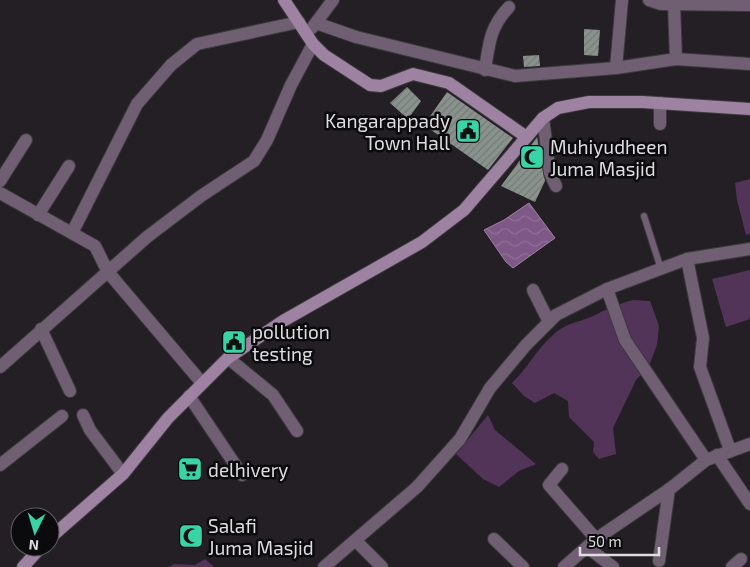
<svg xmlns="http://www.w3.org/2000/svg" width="750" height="567" font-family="'Exo 2',sans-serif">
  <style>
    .grass { fill: #523458 }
    .water { fill: url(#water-waves); stroke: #9b80a1 }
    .building { fill: url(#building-hatch) }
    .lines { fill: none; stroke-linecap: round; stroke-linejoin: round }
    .lane-casing { stroke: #3d3a3e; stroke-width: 8 }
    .street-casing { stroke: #3d3a3e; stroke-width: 14 }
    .secondary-casing { stroke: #3d3a3e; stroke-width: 14 }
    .lane { stroke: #705f73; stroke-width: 6 }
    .street { stroke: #705f73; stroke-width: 12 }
    .secondary { stroke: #9d82a2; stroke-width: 12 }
    .labels { text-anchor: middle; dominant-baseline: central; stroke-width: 5; stroke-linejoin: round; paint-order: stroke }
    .poi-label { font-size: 19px; fill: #dfdde0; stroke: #0b0a0c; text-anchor: start }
  </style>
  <defs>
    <pattern id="water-waves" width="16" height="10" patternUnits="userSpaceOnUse" patternTransform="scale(1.25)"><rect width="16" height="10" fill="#7e5886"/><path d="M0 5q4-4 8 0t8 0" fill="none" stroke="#907097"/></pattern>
    <pattern id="building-hatch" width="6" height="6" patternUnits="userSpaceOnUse" patternTransform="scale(1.25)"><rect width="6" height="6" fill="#8a928e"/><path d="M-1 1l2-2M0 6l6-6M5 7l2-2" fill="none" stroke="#757a78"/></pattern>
  </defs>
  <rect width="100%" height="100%" fill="#231f24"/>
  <g class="grass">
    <polygon points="750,179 750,234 746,235 737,200 735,183"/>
    <polygon points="750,270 750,319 726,327 712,279"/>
    <path d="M633 300 650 301 659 326 657 345 649 366 636 380 613 428 616 454 599 459 593 452 594 442 569 417 568 401 554 393 535 403 524 396 512 383C527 369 536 350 552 336 564 323 578 323 593 316 607 309 618 304 633 300Z"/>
    <polygon points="488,415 495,430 536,464 519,471 499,487 483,479 456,454"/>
    <polygon points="205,559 214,567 169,567 174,564 195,565"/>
  </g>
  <polygon class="water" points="529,203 555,238 513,268 506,262 484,230 504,220"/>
  <g class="building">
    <polygon points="584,29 600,30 598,56 584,55"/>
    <polygon points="539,55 540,66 524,67 523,56"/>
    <polygon points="407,87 421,101 408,119 390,103"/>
    <polygon points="447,92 513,138 488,170 424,125"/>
    <polygon points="537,137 545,181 535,202 501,186"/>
  </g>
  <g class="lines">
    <defs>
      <polyline id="lane" points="644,216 661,269"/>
      <g id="street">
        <polyline points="649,0 661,4 750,5"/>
        <polyline points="674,4 676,59"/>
        <polyline points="316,23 356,37 515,76 616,68 676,59 750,64"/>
        <polyline points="312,28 333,0"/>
        <polyline points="616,68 622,0"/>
        <path d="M485 70C489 43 490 27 509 7"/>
        <polyline points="543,118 550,173 556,186"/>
        <polyline points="660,124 660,103"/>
        <polyline points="0,181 26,140"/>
        <polyline points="0,193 95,246 108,272 202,383"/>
        <polyline points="38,215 69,166"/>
        <polyline points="72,233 137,104 171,65 197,44 299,22"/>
        <polyline points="687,259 703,338 700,367 730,450"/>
        <polyline points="607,289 625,340 706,460"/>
        <polyline points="533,290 549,322"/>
        <polyline points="41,329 70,391"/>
        <polyline points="228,358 273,395 297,431"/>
        <polyline points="0,367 147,237 201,196 254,161 267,140 291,85 313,44"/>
        <polyline points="189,396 242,475"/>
        <polyline points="83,415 90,430 123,474"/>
        <polyline points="717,455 750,504"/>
        <polyline points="0,465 62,416"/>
        <polyline points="562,469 549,485 596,539"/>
        <polyline points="494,539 523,567"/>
        <polyline points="356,541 382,567"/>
        <polyline points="587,547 613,567"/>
        <polyline points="659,561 669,489"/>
        <polyline points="324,567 417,487 460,439 490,388 526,345 556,315 607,289 687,259 750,249"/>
        <polyline points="564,567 596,539 671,488 706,460 750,444"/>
        <polyline points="732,567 741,559"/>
      </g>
      <g id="secondary">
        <polyline points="284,0 313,44 324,55 370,85 381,86 413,74 449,83 525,136"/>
        <polyline points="50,538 123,474 168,418 228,358 283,321 422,242 464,210 543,118 558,108 589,102 642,102 750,109"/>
        <polyline points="23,567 41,547"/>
      </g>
    </defs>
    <use href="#lane" class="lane-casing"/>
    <use href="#street" class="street-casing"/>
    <use href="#secondary" class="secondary-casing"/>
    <use href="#lane" class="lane"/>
    <use href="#street" class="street"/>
    <use href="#secondary" class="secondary"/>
  </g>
  <defs>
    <symbol id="civic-square" viewBox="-11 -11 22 22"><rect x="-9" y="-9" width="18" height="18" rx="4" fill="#39d4a5" stroke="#0b0a0c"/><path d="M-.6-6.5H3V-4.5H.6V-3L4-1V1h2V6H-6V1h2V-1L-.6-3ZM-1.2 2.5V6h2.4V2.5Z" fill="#111"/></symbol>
    <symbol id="mosque-square" viewBox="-11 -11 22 22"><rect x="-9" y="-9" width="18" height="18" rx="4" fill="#39d4a5" stroke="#0b0a0c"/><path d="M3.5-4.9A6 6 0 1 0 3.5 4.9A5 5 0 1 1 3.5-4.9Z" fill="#111"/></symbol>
    <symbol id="supermarket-square" viewBox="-11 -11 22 22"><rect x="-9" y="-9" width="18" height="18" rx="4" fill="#39d4a5" stroke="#0b0a0c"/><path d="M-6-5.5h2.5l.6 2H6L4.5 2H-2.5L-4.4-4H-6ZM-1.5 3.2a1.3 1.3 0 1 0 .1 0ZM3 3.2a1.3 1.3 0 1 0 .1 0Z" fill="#111"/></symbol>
  </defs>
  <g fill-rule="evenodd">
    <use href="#civic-square" x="454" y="117" width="28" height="28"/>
    <use href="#mosque-square" x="518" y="143" width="28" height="28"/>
    <use href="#civic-square" x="220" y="328" width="28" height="28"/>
    <use href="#supermarket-square" x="176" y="455" width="28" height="28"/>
    <use href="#mosque-square" x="177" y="522" width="28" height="28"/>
  </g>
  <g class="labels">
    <g class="poi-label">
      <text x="450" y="120" text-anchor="end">Kangarappady<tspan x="450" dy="22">Town Hall</tspan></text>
      <text x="550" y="146">Muhiyudheen<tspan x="550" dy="22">Juma Masjid</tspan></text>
      <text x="252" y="331">pollution<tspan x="252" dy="22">testing</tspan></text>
      <text x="208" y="469">delhivery</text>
      <text x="208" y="525">Salafi<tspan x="208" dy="22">Juma Masjid</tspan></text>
    </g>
  </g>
  <g transform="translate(35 532) rotate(185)"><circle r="24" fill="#0b0a0c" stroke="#605e61"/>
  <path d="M0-4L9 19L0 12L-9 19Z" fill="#39d4a5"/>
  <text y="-8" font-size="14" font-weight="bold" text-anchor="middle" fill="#dfdde0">N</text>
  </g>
  <path d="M580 547v8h79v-8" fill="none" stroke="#dfdde0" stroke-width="2.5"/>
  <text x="588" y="547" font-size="15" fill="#dfdde0" stroke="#0b0a0c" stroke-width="4" paint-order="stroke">50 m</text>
</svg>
